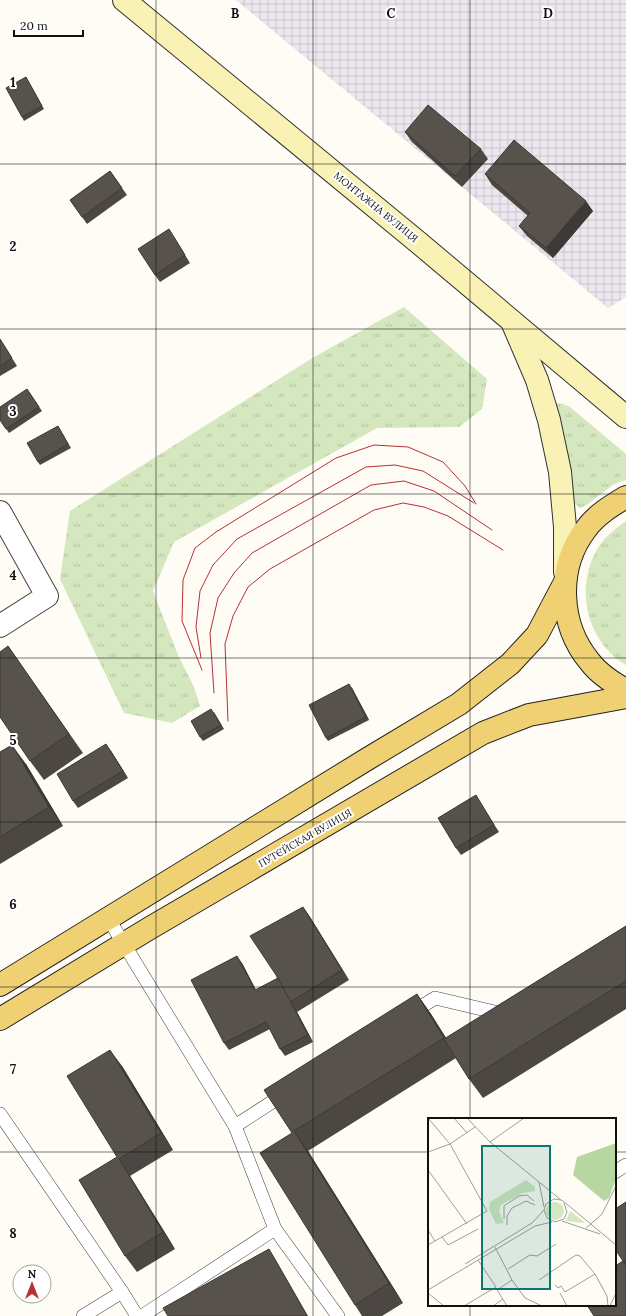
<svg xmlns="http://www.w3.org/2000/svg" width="626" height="1316" font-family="Lora,serif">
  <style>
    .industrial { fill: url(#industrial-grid) }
    .grass { fill: url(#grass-tufts) }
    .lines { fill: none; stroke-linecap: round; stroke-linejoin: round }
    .lane-casing { stroke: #434343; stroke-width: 14 }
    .street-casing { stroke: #434343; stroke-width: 24 }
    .secondary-casing { stroke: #323232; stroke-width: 24 }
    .primary-casing { stroke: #212121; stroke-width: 24 }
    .lane { stroke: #fff; stroke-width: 13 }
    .street { stroke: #fff; stroke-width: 22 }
    .secondary { stroke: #f9f2b4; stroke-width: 22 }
    .primary { stroke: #efd174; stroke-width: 22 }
    .tram { stroke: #b83137; stroke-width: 1 }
    .wall { fill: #4c4742 }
    .shaded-wall { fill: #3e3936 }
    .building { fill: #58524d; stroke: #3e3936 }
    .grid { fill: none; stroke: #101010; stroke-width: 1; stroke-opacity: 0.55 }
    .labels { text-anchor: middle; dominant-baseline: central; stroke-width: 4; stroke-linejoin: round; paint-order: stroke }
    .street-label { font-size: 10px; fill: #101010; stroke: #fff }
    .inset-road { fill: none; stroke: #9f9e99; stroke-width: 1 }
    .view { fill: #0f766e; fill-opacity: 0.15; stroke: #0f766e; stroke-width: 2 }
    .inset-edge { fill: none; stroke: #101010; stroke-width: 2 }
    .grid-label { font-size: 13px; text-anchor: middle; font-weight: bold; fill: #101010; stroke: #fff; stroke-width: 4; stroke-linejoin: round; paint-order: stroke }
  </style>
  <defs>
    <pattern id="industrial-grid" width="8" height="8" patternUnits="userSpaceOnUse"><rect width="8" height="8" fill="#ede6ee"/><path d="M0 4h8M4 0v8" fill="none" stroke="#cac4cb"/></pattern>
    <pattern id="grass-tufts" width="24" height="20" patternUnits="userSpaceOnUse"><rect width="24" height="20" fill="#d4e7bf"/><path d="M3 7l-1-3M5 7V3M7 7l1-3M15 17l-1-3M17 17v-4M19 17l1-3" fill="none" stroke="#b5c5a3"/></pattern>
  </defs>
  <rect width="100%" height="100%" fill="#fefcf4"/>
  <polygon class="industrial" points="236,0 626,0 626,297 608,308"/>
  <g class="grass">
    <polygon points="404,307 487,379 482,409 459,427 377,428 174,542 153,591 178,655 194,687 200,706 172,723 124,713 60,579 70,511 314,357"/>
    <polygon points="556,403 563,404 570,407 626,454 626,480 614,484 588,504 580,508 573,502 555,412"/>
    <path d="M626 521V665C585 641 574 585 599 546 606 536 616 528 626 521Z"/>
  </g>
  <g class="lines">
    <defs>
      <g id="lane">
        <polyline points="108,918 235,1126 275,1229 142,1316"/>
        <polyline points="410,1014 435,998 499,1013 505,1009"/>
        <polyline points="0,1114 122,1292 83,1316"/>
        <polyline points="235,1126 286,1093"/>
        <polyline points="615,1172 626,1165"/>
        <polyline points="275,1229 338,1316"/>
        <polyline points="122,1292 137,1316"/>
      </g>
      <polyline id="street" points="0,512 47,596 0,626"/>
      <g id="secondary">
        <polyline points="124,0 419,243 626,417"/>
        <polyline points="513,324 537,380 549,420 560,472 565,527 565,572"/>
      </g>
      <g id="primary">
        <path d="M626 497C611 506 596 515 586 529 556 568 559 625 590 662 599 674 613 683 626 690"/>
        <polyline points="0,985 369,758 459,704 510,664 537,635 565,582"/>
        <polyline points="0,1019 150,928 483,733 529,715 626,697"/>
      </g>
    </defs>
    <use href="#lane" class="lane-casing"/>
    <use href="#street" class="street-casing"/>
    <use href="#secondary" class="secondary-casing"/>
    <use href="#primary" class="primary-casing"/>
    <use href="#lane" class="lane"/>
    <use href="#street" class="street"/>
    <use href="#secondary" class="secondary"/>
    <use href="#primary" class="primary"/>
    <g class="tram">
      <polyline points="201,658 196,627 200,591 213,565 237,539 366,467 395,465 423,471 474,503"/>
      <polyline points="202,670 182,621 183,580 195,548 216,532 336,458 374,445 408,447 443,462 465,486 476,504"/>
      <polyline points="214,693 210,633 218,598 234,573 252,553 371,485 404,481 434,491 492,530"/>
      <polyline points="228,721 225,644 233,616 248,587 270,569 374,510 403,503 424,507 448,516 503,550"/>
    </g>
  </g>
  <g class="wall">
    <polygon points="26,77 44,109 24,121 22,117"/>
    <polygon points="405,132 481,149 488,159 462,187 412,142"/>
    <polygon points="110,171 127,195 87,224 70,200"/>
    <polygon points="485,174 593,211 553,258 527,236 519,226 528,216 492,185"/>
    <polygon points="174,237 190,263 160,282 155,275"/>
    <polygon points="0,339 17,366 0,376"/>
    <polygon points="27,389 42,411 9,433 0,420"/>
    <polygon points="58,426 71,448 40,465 38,462"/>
    <polygon points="8,646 83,753 44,780 30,761"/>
    <polygon points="352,688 369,720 328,741 326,738"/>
    <polygon points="214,712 224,729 203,741 200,737"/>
    <polygon points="111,751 128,778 78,808 73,801"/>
    <polygon points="0,752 26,764 63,826 0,864"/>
    <polygon points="480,802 499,832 461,855 456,848"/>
    <polygon points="303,907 310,917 349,980 297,1012 313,1042 285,1056 280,1049 270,1029 229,1050 224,1043 242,963 256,990 278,978"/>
    <polygon points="626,926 626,1009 483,1098 469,1079 456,1058 308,1151 403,1303 382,1316 362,1316 355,1305 292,1133 417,994 431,1014 446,1038"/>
    <polygon points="122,1066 173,1150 130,1176 175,1249 137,1272 125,1256 117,1157"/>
    <polygon points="626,1202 626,1316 623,1261"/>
  </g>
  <g class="shaded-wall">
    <polygon points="586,201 593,211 553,258 546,248"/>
    <polygon points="349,684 352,688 369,720 366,717"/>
    <polygon points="106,744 111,751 128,778 123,771"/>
    <polygon points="12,745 26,764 63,826 49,807"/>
    <polygon points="303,907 310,917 349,980 342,970"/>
    <polygon points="237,956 242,963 260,998 255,990"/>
    <polygon points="417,994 431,1014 458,1057 444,1038"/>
    <polygon points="292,1004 297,1012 313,1042 308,1035"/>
    <polygon points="110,1050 122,1066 173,1150 161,1133"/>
    <polygon points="294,1131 308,1151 403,1303 389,1283"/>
    <polygon points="119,1159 130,1176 175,1249 163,1232"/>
    <polygon points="269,1249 277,1262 308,1316 307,1316"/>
  </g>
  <g class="building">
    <polygon points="26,77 42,106 22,117 6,88"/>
    <polygon points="428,105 481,149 455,176 405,132"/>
    <polygon points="514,140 586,201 546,248 519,226 530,213 485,174"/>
    <polygon points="110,171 122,188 82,217 70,200"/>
    <polygon points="169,229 185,255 155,275 138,249"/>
    <polygon points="0,339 12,358 0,366"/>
    <polygon points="27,389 39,407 6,429 0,420 0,407"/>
    <polygon points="58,426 68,444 38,462 27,443"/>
    <polygon points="8,646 69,734 30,761 0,717 0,652"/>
    <polygon points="349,684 366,717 326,738 309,705"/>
    <polygon points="211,709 221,725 200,737 191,721"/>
    <polygon points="106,744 123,771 73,801 57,774"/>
    <polygon points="12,745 49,807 0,837 0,752"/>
    <polygon points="476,795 494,825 456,848 438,818"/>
    <polygon points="303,907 342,970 290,1002 276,975 250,936"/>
    <polygon points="626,926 626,981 469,1079 444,1039"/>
    <polygon points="237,956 255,990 278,978 308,1035 280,1049 266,1022 224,1043 191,980"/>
    <polygon points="417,994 444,1038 294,1131 389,1283 355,1305 260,1153 292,1133 264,1090"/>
    <polygon points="110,1050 161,1133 119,1159 163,1232 125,1256 79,1180 117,1157 67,1076"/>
    <polygon points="626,1202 626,1259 623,1261 615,1249 615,1209"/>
    <polygon points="269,1249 307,1316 168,1316 163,1308"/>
    <polygon points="623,1261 626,1266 626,1316 594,1316 587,1305 615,1305 615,1266"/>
  </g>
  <path class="grid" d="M156 0V1316M313 0V1316M470 0V1119M0 164H626M0 329H626M0 494H626M0 658H626M0 822H626M0 987H626M0 1152H429M615 1152H626M470 1305V1316"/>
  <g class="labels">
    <g class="street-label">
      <text transform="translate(376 207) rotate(39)">МОНТАЖНА ВУЛИЦЯ</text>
      <text transform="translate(305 838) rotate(-30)">ПУТЄЙСКАЯ ВУЛИЦЯ</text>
    </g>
  </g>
  <g transform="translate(428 1118)">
    <rect width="188" height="188" fill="#fefcf4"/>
    <path d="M98 62 107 69V73L95 75 73 87 71 93 76 105 68 106 61 91 62 84ZM118 93a9 9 0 1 1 18 0a9 9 0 1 1-18 0ZM142 93 156 104V105L138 103Z" fill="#d4e7bf"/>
    <path d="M188 25V61L181 80 176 83 145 57 149 39Z" fill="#b8d7a0"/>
    <path class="inset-road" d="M26 0 39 15M39 0 62 24 133 82M62 24 96 0M0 34 22 26 47 9M0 52 39 106M111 64 116 89M136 85 139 94 136 101 127 104 119 100 116 92 118 86 126 81 133 82 135 83 164 107 188 127M76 101V88L91 78 99 77 106 83M134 103 172 116M79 107V98L84 90 98 83 107 87M158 110 174 96 188 68M0 112 7 123M14 119 20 127 50 111M0 127 59 93 22 26 0 0M67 129 84 162 69 172M37 146 104 105 116 92M80 151 102 137 109 138 128 126M84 162 97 180 114 188M111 162 148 137 152 138 167 156M127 167 130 170 133 168 137 174 167 156 179 178 180 188M68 170 79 188M0 172 107 108 124 104M0 175 16 188M132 175 139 188M36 188 68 169 50 142M65 188 75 181M182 188 188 175"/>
    <path class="view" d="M54 28H122V171H54Z"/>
    <rect width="188" height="188" class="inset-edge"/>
  </g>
  <g class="grid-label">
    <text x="235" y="18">B</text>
    <text x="391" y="18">C</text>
    <text x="548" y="18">D</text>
    <text x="13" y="87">1</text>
    <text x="13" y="251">2</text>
    <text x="13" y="416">3</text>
    <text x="13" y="580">4</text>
    <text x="13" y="745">5</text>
    <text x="13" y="909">6</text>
    <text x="13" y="1074">7</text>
    <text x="13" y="1238">8</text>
  </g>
  <g transform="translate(32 1284)"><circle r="19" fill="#ffffff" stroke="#9f9f9f"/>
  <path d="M0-3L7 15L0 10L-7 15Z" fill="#b83137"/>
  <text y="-6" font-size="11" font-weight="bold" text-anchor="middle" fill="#101010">N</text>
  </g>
  <path d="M14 30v6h69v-6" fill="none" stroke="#101010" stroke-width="2"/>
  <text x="20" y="30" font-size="12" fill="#101010" stroke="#ffffff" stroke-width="3" paint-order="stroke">20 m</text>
</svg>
